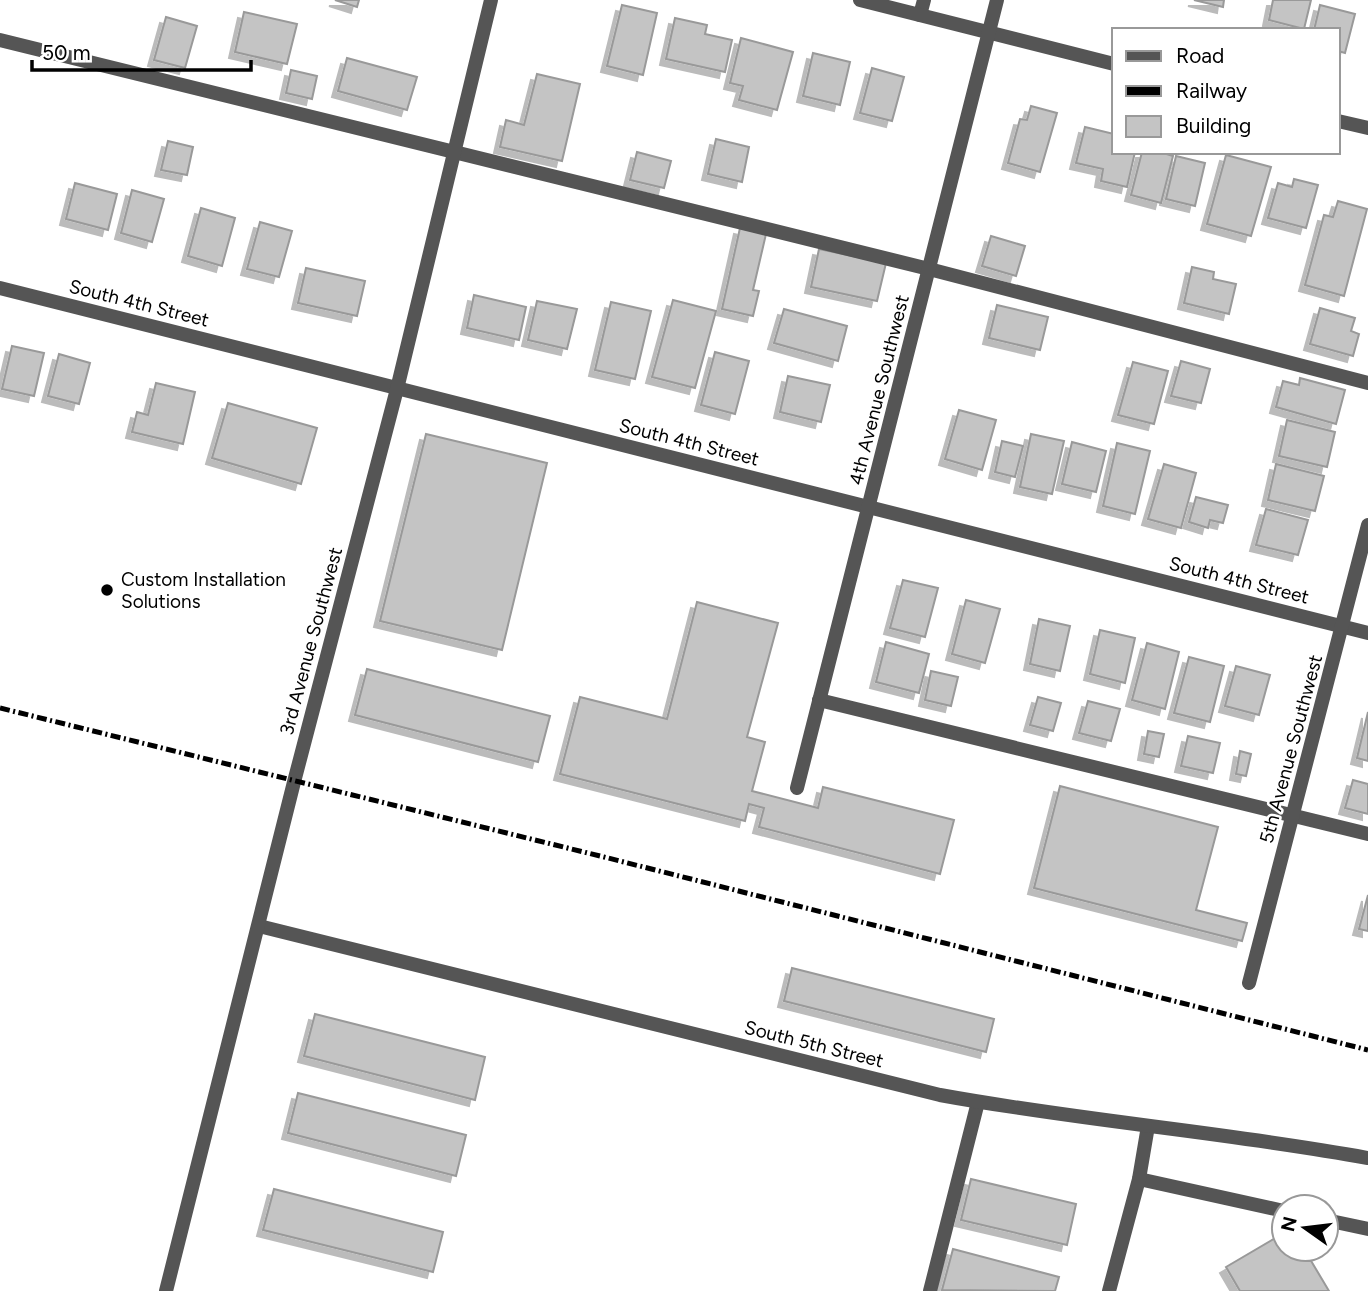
<svg xmlns="http://www.w3.org/2000/svg" width="1368" height="1291" font-family="Figtree,sans-serif">
  <style>
    .building { fill: #c4c4c4; stroke: #999; stroke-width: 2; filter: url(#shadow) }
    .lines { fill: none; stroke-linecap: round; stroke-linejoin: round }
    .service { stroke: #555; stroke-width: 14 }
    .minor { stroke: #555; stroke-width: 14 }
    .tertiary { stroke: #555; stroke-width: 14 }
    .rail { stroke: #000; stroke-width: 5; stroke-dasharray: 10 3.5 2 3.5; stroke-linecap: butt }
    .poi-dot { fill: #000; stroke: #fff; stroke-width: 2.5 }
    .labels { text-anchor: middle; dominant-baseline: central; stroke-width: 5; stroke-linejoin: round; paint-order: stroke }
    .street-label { font-size: 19px; fill: #000; stroke: #fff }
    .poi-label { font-size: 19px; fill: #000; stroke: #fff; text-anchor: start }
  </style>
  <defs>
    <filter id="shadow"><feDropShadow dx="-6" dy="6" stdDeviation="0" flood-color="#0004"/></filter>
  </defs>
  <rect width="100%" height="100%" fill="#fff"/>
  <g class="building">
    <polygon points="335,0 359,0 357,7"/>
    <polygon points="1194,0 1224,0 1223,7"/>
    <polygon points="1273,0 1311,0 1304,29 1269,20"/>
    <polygon points="622,5 657,13 643,75 607,66"/>
    <polygon points="1320,5 1355,14 1345,53 1338,51 1338,30 1314,30"/>
    <polygon points="244,12 297,24 287,64 235,52"/>
    <polygon points="166,17 197,26 185,68 154,60"/>
    <polygon points="675,18 707,25 705,34 732,40 725,72 666,59"/>
    <polygon points="741,38 793,52 777,110 739,100 743,86 730,83"/>
    <polygon points="813,53 850,62 840,105 803,96"/>
    <polygon points="347,58 417,77 407,110 338,91"/>
    <polygon points="872,68 904,77 892,121 860,113"/>
    <polygon points="291,70 317,76 312,99 286,93"/>
    <polygon points="537,74 580,84 562,161 500,147 506,120 524,125"/>
    <polygon points="1031,106 1057,113 1040,172 1008,163 1020,119 1027,120"/>
    <polygon points="1085,127 1114,134 1114,152 1135,152 1127,187 1101,181 1103,169 1076,163"/>
    <polygon points="716,139 749,147 742,182 708,174"/>
    <polygon points="168,141 193,147 187,175 161,170"/>
    <polygon points="637,152 671,161 664,188 630,180"/>
    <polygon points="1142,152 1160,152 1173,156 1161,203 1131,195"/>
    <polygon points="1226,155 1271,167 1251,236 1207,224"/>
    <polygon points="1176,156 1205,163 1195,206 1166,199"/>
    <polygon points="1294,179 1318,185 1306,228 1268,218 1278,183 1292,187"/>
    <polygon points="75,183 117,194 108,230 66,219"/>
    <polygon points="132,190 164,199 152,242 121,233"/>
    <polygon points="1338,201 1367,209 1344,296 1305,285 1324,215 1333,217"/>
    <polygon points="201,208 235,218 222,266 188,256"/>
    <polygon points="260,222 292,231 279,277 247,269"/>
    <polygon points="740,228 766,234 753,290 759,291 753,316 722,309"/>
    <polygon points="991,236 1025,246 1016,276 982,266"/>
    <polygon points="819,249 886,263 877,301 811,287"/>
    <polygon points="1192,267 1214,272 1213,279 1236,284 1229,314 1184,303"/>
    <polygon points="306,268 365,281 357,316 298,303"/>
    <polygon points="474,295 526,307 519,340 467,328"/>
    <polygon points="673,300 716,311 695,388 652,377"/>
    <polygon points="537,301 577,309 567,349 528,340"/>
    <polygon points="611,302 651,311 635,379 595,370"/>
    <polygon points="997,305 1048,317 1040,350 989,338"/>
    <polygon points="1320,308 1355,318 1351,331 1359,334 1353,356 1310,344"/>
    <polygon points="784,309 847,326 838,361 774,343"/>
    <polygon points="12,346 44,353 34,396 2,389"/>
    <polygon points="715,352 749,361 735,414 701,405"/>
    <polygon points="59,354 90,363 79,404 48,396"/>
    <polygon points="1181,361 1210,369 1201,403 1171,396"/>
    <polygon points="1133,362 1168,371 1154,424 1118,415"/>
    <polygon points="788,376 830,385 821,422 780,412"/>
    <polygon points="1300,378 1345,390 1336,424 1276,407 1283,381 1299,385"/>
    <polygon points="156,383 195,392 183,444 132,432 137,412 148,415"/>
    <polygon points="228,403 317,428 301,484 212,458"/>
    <polygon points="959,410 996,420 982,470 945,459"/>
    <polygon points="1287,420 1335,432 1327,467 1279,456"/>
    <polygon points="426,434 547,463 502,650 380,621"/>
    <polygon points="1031,434 1064,441 1052,494 1020,487"/>
    <polygon points="1002,441 1023,446 1015,477 995,472"/>
    <polygon points="1072,442 1106,451 1096,492 1062,484"/>
    <polygon points="1117,443 1150,451 1135,514 1103,506"/>
    <polygon points="1164,464 1196,473 1181,528 1148,519"/>
    <polygon points="1276,464 1324,476 1315,511 1268,500"/>
    <polygon points="1196,497 1228,505 1223,523 1210,520 1208,528 1189,522"/>
    <polygon points="1266,509 1308,520 1298,555 1256,545"/>
    <polygon points="903,580 938,588 925,637 890,628"/>
    <polygon points="966,600 1000,609 985,663 952,654"/>
    <polygon points="697,602 778,623 747,737 765,742 752,791 818,808 823,787 954,820 940,874 759,827 764,808 749,804 745,821 560,774 580,697 667,719"/>
    <polygon points="1039,619 1070,626 1060,671 1030,664"/>
    <polygon points="1100,630 1135,638 1125,683 1090,674"/>
    <polygon points="886,642 929,654 919,693 876,682"/>
    <polygon points="1147,643 1179,652 1165,709 1132,700"/>
    <polygon points="1189,657 1224,666 1210,722 1174,713"/>
    <polygon points="1236,666 1270,675 1259,715 1225,706"/>
    <polygon points="367,669 550,716 538,762 355,715"/>
    <polygon points="931,671 958,677 951,706 925,700"/>
    <polygon points="1038,697 1061,703 1053,731 1030,725"/>
    <polygon points="1088,701 1120,709 1111,741 1079,733"/>
    <polygon points="1368,712 1368,761 1357,758"/>
    <polygon points="1148,731 1164,734 1159,757 1144,754"/>
    <polygon points="1188,736 1220,743 1213,773 1181,766"/>
    <polygon points="1240,751 1251,754 1246,776 1236,774"/>
    <polygon points="1353,780 1368,784 1368,814 1345,808"/>
    <polygon points="1060,786 1218,827 1196,910 1247,923 1242,941 1034,888"/>
    <polygon points="1368,895 1368,931 1359,929"/>
    <polygon points="792,968 994,1019 986,1052 784,1001"/>
    <polygon points="315,1014 485,1057 475,1100 304,1056"/>
    <polygon points="298,1093 466,1135 456,1176 288,1133"/>
    <polygon points="971,1179 1076,1204 1067,1245 961,1220"/>
    <polygon points="274,1189 443,1232 433,1272 263,1230"/>
    <polygon points="1284,1233 1284,1249 1304,1249 1329,1291 1240,1291 1226,1267"/>
    <polygon points="953,1249 1059,1277 1055,1291 942,1290"/>
  </g>
  <g class="lines">
    <g class="service">
      <polyline points="920,15 924,0"/>
      <polyline points="0,40 929,269 1368,383"/>
      <polyline points="819,700 1368,834"/>
      <polyline points="1139,1179 1284,1211"/>
      <polyline points="1326,1220 1368,1229"/>
      <polyline points="930,1291 978,1102"/>
      <polyline points="1109,1291 1139,1179 1148,1126"/>
    </g>
    <g class="minor">
      <polyline points="860,0 1114,64"/>
      <polyline points="1338,121 1368,128"/>
      <polyline points="0,288 1368,633"/>
      <polyline points="797,788 997,0"/>
      <polyline points="1249,983 1368,525"/>
    </g>
    <g class="tertiary">
      <path d="M259 926 940 1095C1082 1121 1226 1132 1368 1158"/>
      <polyline points="166,1291 294,782 397,389 491,0"/>
    </g>
    <polyline class="rail" points="0,708 604,857 1368,1050"/>
  </g>
  <circle class="poi-dot" cx="107" cy="590" r="7"/>
  <g class="labels">
    <g class="street-label">
      <text transform="translate(139 303) rotate(14)">South 4th Street</text>
      <text transform="translate(879 390) rotate(-76)">4th Avenue Southwest</text>
      <text transform="translate(689 442) rotate(14)">South 4th Street</text>
      <text transform="translate(1239 580) rotate(14)">South 4th Street</text>
      <text transform="translate(311 641) rotate(-75)">3rd Avenue Southwest</text>
      <text transform="translate(1291 749) rotate(-75)">5th Avenue Southwest</text>
      <text transform="translate(814 1044) rotate(14)">South 5th Street</text>
    </g>
    <g class="poi-label">
      <text x="121" y="579">Custom Installation<tspan x="121" dy="22">Solutions</tspan></text>
    </g>
  </g>
  <rect x="1112" y="28" width="228" height="126" fill="#ffffff" stroke="#999999" stroke-width="2"/>
  <rect x="1126" y="51" width="35" height="10" fill="#555555" stroke="#999999" stroke-width="2"/>
  <text x="1176" y="63" font-size="21" fill="#000000">Road</text>
  <rect x="1126" y="86" width="35" height="10" fill="#000000" stroke="#999999" stroke-width="2"/>
  <text x="1176" y="98" font-size="21" fill="#000000">Railway</text>
  <rect x="1126" y="116" width="35" height="21" fill="#c4c4c4" stroke="#999999" stroke-width="2"/>
  <text x="1176" y="133" font-size="21" fill="#000000">Building</text>
  <g transform="translate(1305 1228) rotate(284)"><circle r="33" fill="#ffffff" stroke="#999999" stroke-width="2"/>
  <path d="M0-5L12 26L0 18L-12 26Z" fill="#000000"/>
  <text y="-10" font-size="19" font-weight="bold" text-anchor="middle" fill="#000000">N</text>
  </g>
  <path d="M32 60v10h219v-10" fill="none" stroke="#000000" stroke-width="3.5"/>
  <text x="42" y="60" font-size="21" fill="#000000" stroke="#ffffff" stroke-width="5" paint-order="stroke">50 m</text>
</svg>
